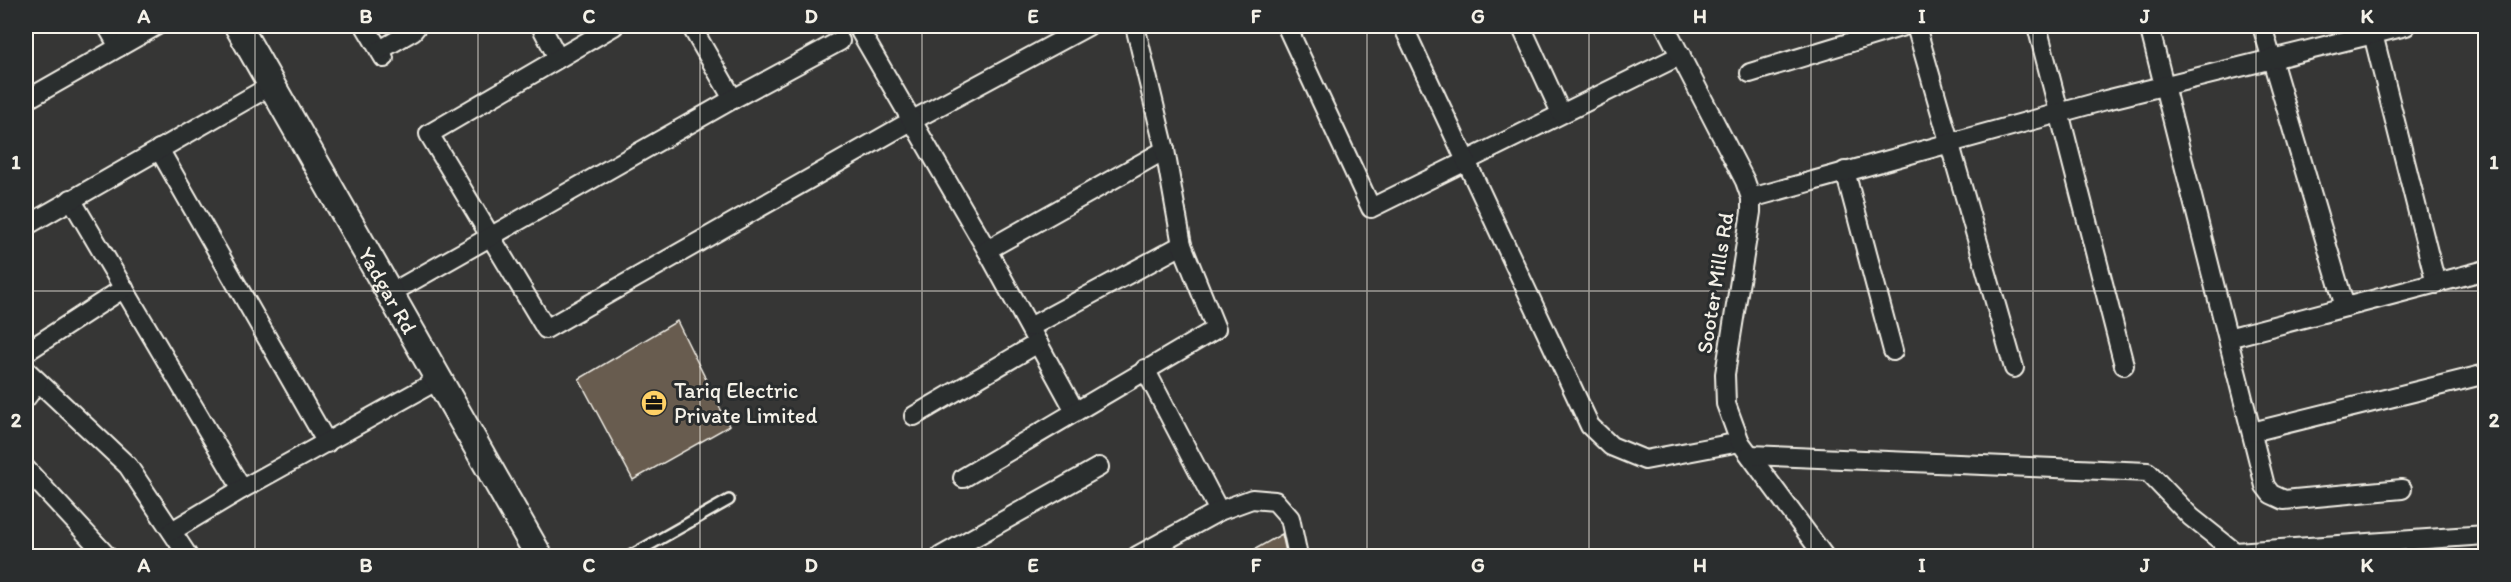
<svg xmlns="http://www.w3.org/2000/svg" width="2511" height="582" font-family="Itim,sans-serif">
  <style>
    .building { fill: #685b4f; stroke: #f4f1e8; stroke-width: 1.5 }
    .lines { fill: none; stroke-linecap: round; stroke-linejoin: round }
    .lane-casing { stroke: #f4f1e8; stroke-width: 14 }
    .street-casing { stroke: #f4f1e8; stroke-width: 22 }
    .secondary-casing { stroke: #f4f1e8; stroke-width: 30 }
    .lane { stroke: #2a2d2e; stroke-width: 9 }
    .street { stroke: #2a2d2e; stroke-width: 18 }
    .secondary { stroke: #2a2d2e; stroke-width: 26 }
    .grid { fill: none; stroke: #f4f1e8; stroke-width: 1.5; stroke-opacity: 0.55 }
    .labels { text-anchor: middle; dominant-baseline: central; stroke-width: 6; stroke-linejoin: round; paint-order: stroke }
    .street-label { font-size: 22px; fill: #f4f1e8; stroke: #2a2d2e }
    .poi-label { font-size: 22px; fill: #f4f1e8; stroke: #2a2d2e; text-anchor: start }
    .neatline { fill: none; stroke: #f4f1e8; stroke-width: 2 }
    .grid-label { font-size: 20px; text-anchor: middle; font-weight: bold; fill: #f4f1e8 }
  </style>
  <rect width="100%" height="100%" fill="#363635"/>
  <filter id="ink" filterUnits="userSpaceOnUse"><feTurbulence type="fractalNoise" baseFrequency=".0167" numOctaves="2"/><feDisplacementMap in="SourceGraphic" scale="12" xChannelSelector="R" yChannelSelector="G"/><feConvolveMatrix kernelMatrix="1 2 1 2 8 2 1 2 1" color-interpolation-filters="sRGB"/></filter>
  <g filter="url(#ink)">
    <g class="building">
      <polygon points="677,321 729,426 633,480 579,379"/>
      <polygon points="1282,534 1287,556 1243,556"/>
    </g>
    <g class="lines">
      <defs>
        <polyline id="lane" points="630,556 729,500"/>
        <g id="street">
          <polyline points="107,26 119,47"/>
          <polyline points="365,26 384,58"/>
          <polyline points="541,26 558,58"/>
          <polyline points="614,26 429,134 546,329 913,120 1088,26"/>
          <polyline points="691,26 733,99"/>
          <polyline points="1290,26 1287,27 1371,208 1681,55"/>
          <polyline points="1403,26 1590,426 1611,446 1645,460 1740,442"/>
          <polyline points="1521,26 1561,113"/>
          <polyline points="1665,26 1745,181 1751,198 1751,212 1725,374 1726,404 1740,442 1824,556"/>
          <polyline points="1916,26 2014,368"/>
          <polyline points="2037,26 2124,365"/>
          <polyline points="2149,26 2265,486 2271,494 2284,500 2402,489"/>
          <polyline points="2262,26 2345,307"/>
          <polyline points="2371,26 2436,284"/>
          <polyline points="860,31 987,250 1075,411"/>
          <polyline points="380,50 413,31 417,26"/>
          <polyline points="1750,73 1904,26"/>
          <polyline points="26,100 156,26"/>
          <polyline points="159,149 327,443"/>
          <polyline points="1845,171 1893,351"/>
          <polyline points="1751,198 2106,100 2406,26"/>
          <polyline points="71,199 242,489"/>
          <polyline points="26,226 272,85"/>
          <polyline points="987,250 1165,150"/>
          <polyline points="391,293 733,99 840,41"/>
          <polyline points="1030,327 1182,245"/>
          <polyline points="2228,338 2486,270"/>
          <polyline points="26,352 124,288"/>
          <polyline points="1145,369 1219,511"/>
          <polyline points="26,370 128,466 188,556"/>
          <polyline points="26,398 38,382"/>
          <polyline points="914,416 1038,343"/>
          <polyline points="2252,432 2486,374"/>
          <polyline points="1750,455 2148,472 2191,517 2235,552 2486,535"/>
          <polyline points="26,469 107,556"/>
          <polyline points="963,478 1216,329 1182,245 1165,150 1135,26"/>
          <polyline points="172,531 242,489 440,379"/>
          <polyline points="941,556 1099,467"/>
          <polyline points="1137,556 1219,511 1252,499 1275,501 1290,518 1298,556"/>
        </g>
        <g id="secondary">
          <path id="s1" d="M238 26 539 556"/>
        </g>
      </defs>
      <use href="#lane" class="lane-casing"/>
      <use href="#street" class="street-casing"/>
      <use href="#secondary" class="secondary-casing"/>
      <use href="#lane" class="lane"/>
      <use href="#street" class="street"/>
      <use href="#secondary" class="secondary"/>
    </g>
  </g>
  <path class="grid" d="M255 26V556M478 26V556M700 26V556M922 26V556M1144 26V556M1367 26V556M1589 26V556M1811 26V556M2033 26V556M2256 26V556M26 291H2486"/>
  <defs>
    <symbol id="office-disc" viewBox="-11 -11 22 22"><circle r="9.5" fill="#ffd166" stroke="#2a2d2e"/><path d="M-6-3h4V-5.5h4V-3h4V5H-6ZM-1-4.5V-3h2v-1.5ZM-6 0V1H6V0Z" fill="#111"/></symbol>
  </defs>
  <g fill-rule="evenodd">
    <use href="#office-disc" x="639" y="388" width="30" height="30"/>
  </g>
  <g class="labels">
    <g class="street-label">
      <text transform="translate(1715 283) rotate(-81)">Sooter Mills Rd</text>
      <text stroke="none"><textPath href="#s1" startOffset="304">Yadgar Rd</textPath></text>
    </g>
    <g class="poi-label">
      <text x="674" y="390">Tariq Electric<tspan x="674" dy="25">Private Limited</tspan></text>
    </g>
  </g>
  <rect width="2511" height="582" fill="none" stroke="#2a2d2e" stroke-width="66"/>
  <rect x="33" y="33" width="2445" height="516" class="neatline"/>
  <g class="grid-label">
    <text x="144" y="23">A</text>
    <text x="366" y="23">B</text>
    <text x="589" y="23">C</text>
    <text x="811" y="23">D</text>
    <text x="1033" y="23">E</text>
    <text x="1256" y="23">F</text>
    <text x="1478" y="23">G</text>
    <text x="1700" y="23">H</text>
    <text x="1922" y="23">I</text>
    <text x="2145" y="23">J</text>
    <text x="2367" y="23">K</text>
    <text x="16" y="169">1</text>
    <text x="2494" y="169">1</text>
    <text x="16" y="427">2</text>
    <text x="2494" y="427">2</text>
    <text x="144" y="572">A</text>
    <text x="366" y="572">B</text>
    <text x="589" y="572">C</text>
    <text x="811" y="572">D</text>
    <text x="1033" y="572">E</text>
    <text x="1256" y="572">F</text>
    <text x="1478" y="572">G</text>
    <text x="1700" y="572">H</text>
    <text x="1922" y="572">I</text>
    <text x="2145" y="572">J</text>
    <text x="2367" y="572">K</text>
  </g>
</svg>
